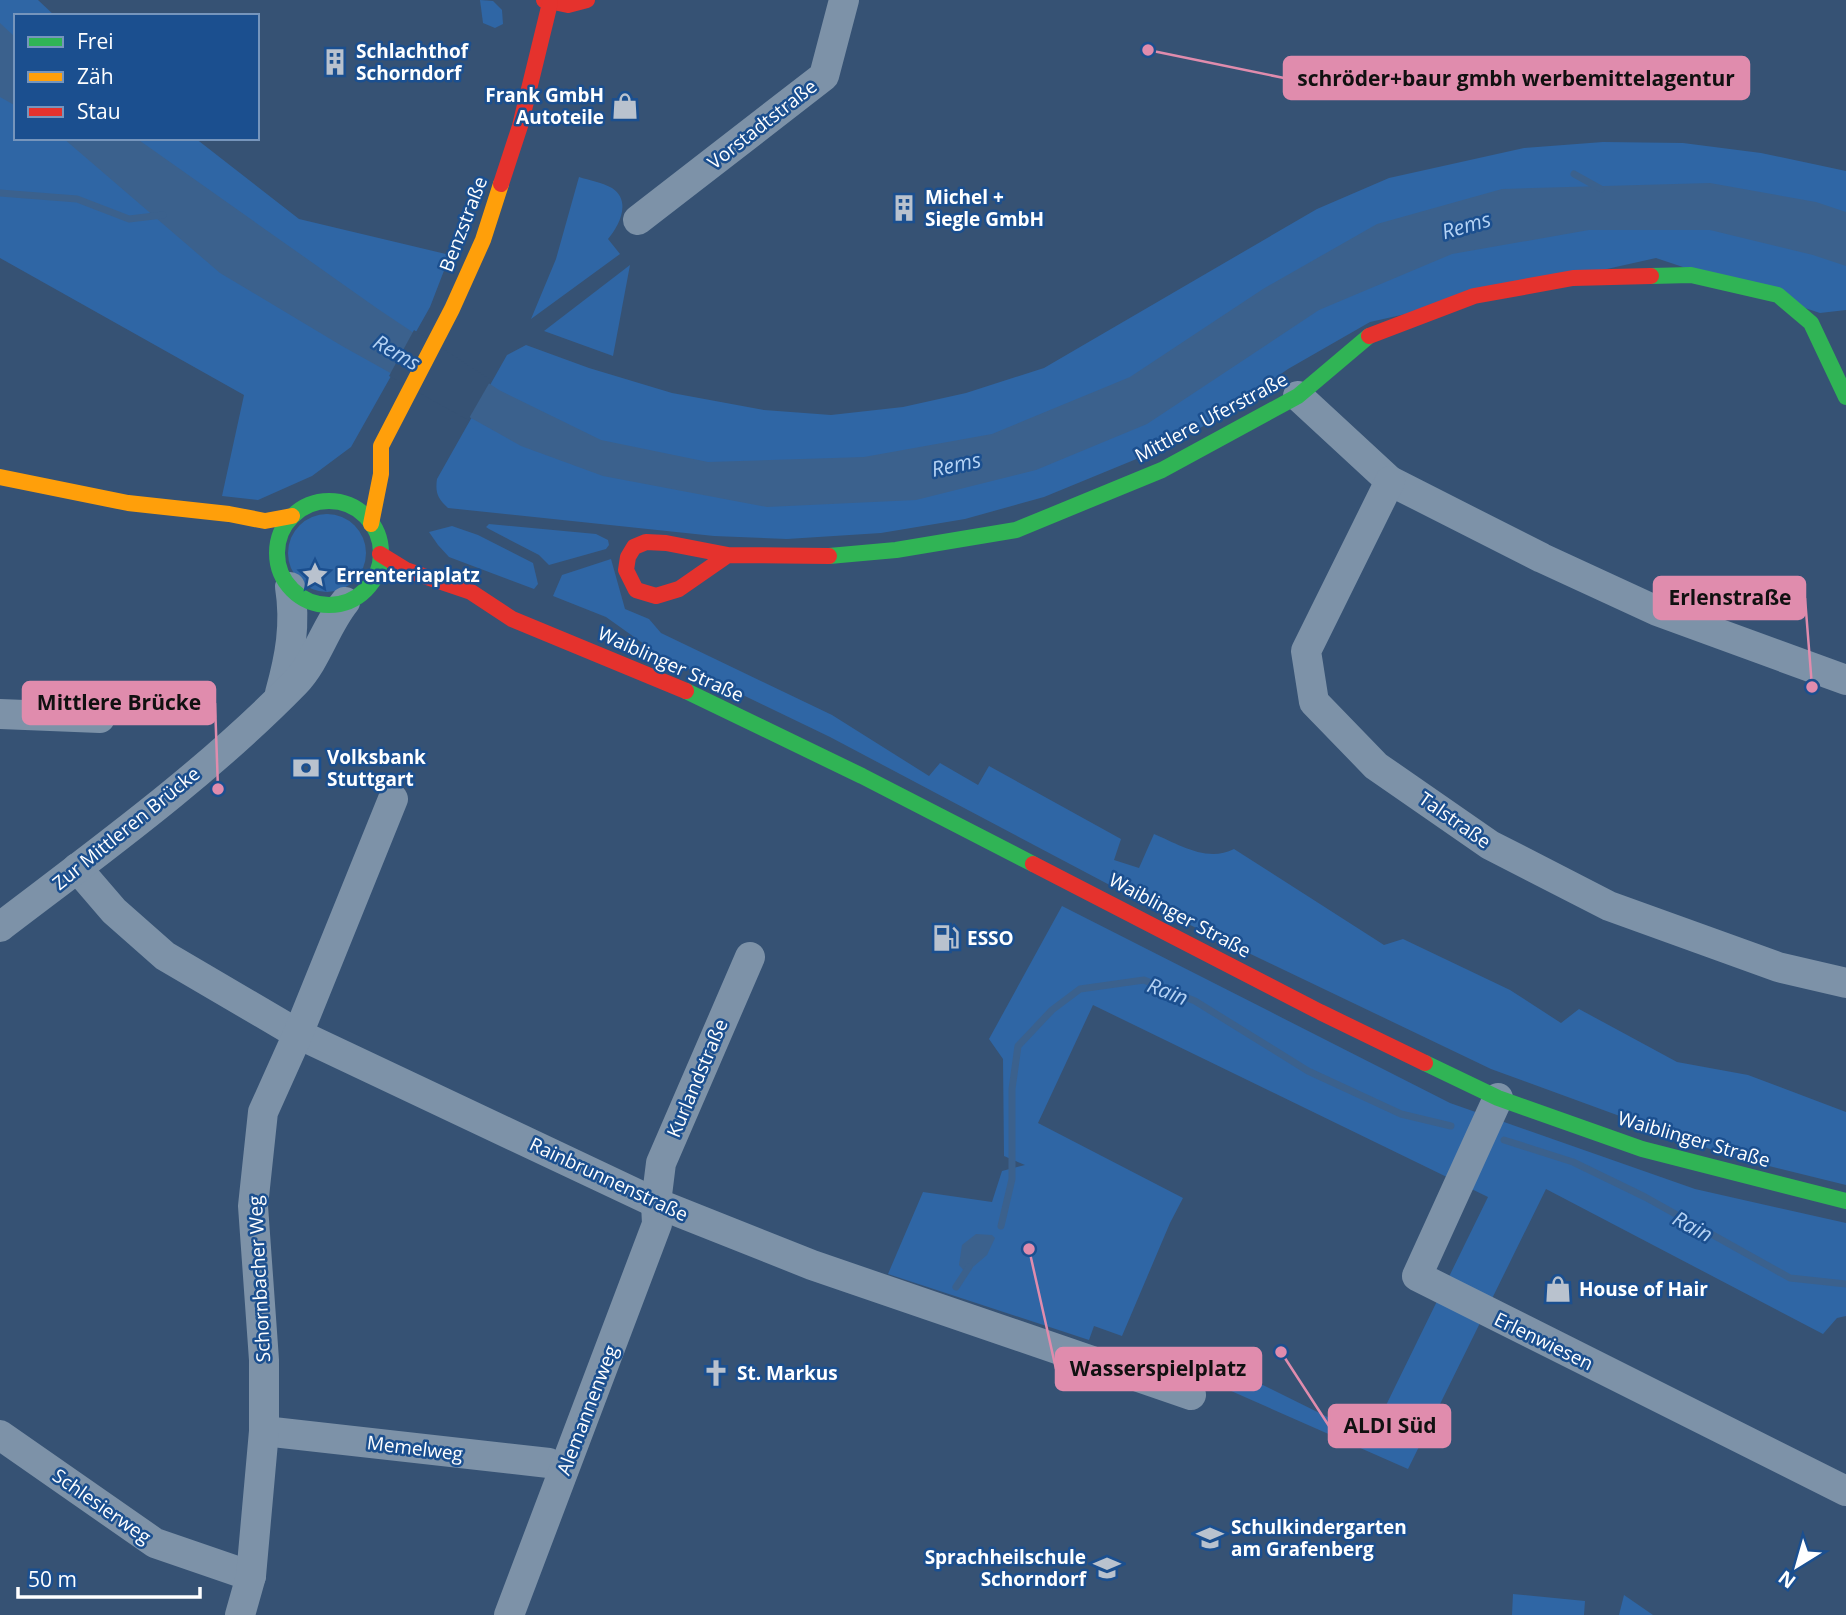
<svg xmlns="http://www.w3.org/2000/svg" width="1846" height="1615" font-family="'Open Sans',sans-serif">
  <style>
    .green { fill: #2f66a5 }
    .water { fill: #3b618d }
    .pier { fill: #365274 }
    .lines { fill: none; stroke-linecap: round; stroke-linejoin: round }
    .stream { stroke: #3b618d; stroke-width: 7 }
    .street { stroke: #7d92a8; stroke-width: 30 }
    .fast { stroke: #30b455; stroke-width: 16 }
    .slow { stroke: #ff9f0a; stroke-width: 16 }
    .jam { stroke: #e5322d; stroke-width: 16 }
    .labels { text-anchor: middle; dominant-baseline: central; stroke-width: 5; stroke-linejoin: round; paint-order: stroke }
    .poi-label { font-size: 19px; font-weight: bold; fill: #fff; stroke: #1b4f8f; text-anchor: start }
    .street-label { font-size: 19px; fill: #fff; stroke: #1b4f8f }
    .water-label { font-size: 21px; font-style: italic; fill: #b5d3f5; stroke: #1b4f8f }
    .leader { fill: none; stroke: #e08cad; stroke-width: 2.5 }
    .callout-dot { fill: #e08cad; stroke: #1b4f8f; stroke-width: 2.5 }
    .callout { fill: #e08cad; stroke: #e08cad; stroke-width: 2.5 }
    .callout-label { font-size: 21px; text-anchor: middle; font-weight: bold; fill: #111 }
  </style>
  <rect width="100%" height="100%" fill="#365274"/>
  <g class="green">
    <polygon points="0,0 38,0 55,16 16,16 16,138 195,138 299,219 450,255 430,307 351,447 312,476 258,500 222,496 244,395 0,258"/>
    <polygon points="480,0 493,1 502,10 503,24 495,28 483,23"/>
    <path d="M1603 142 1683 143 1761 153 1846 171V310L1820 313 1656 258 1370 322 1288 369 1210 423 1134 460 1044 497 965 519 881 533 787 539 714 536 448 508C438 499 435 493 437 479L507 355 526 345 589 368 672 393 764 410 831 415 903 407 966 393 1044 368 1317 209 1389 178 1524 148Z"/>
    <path d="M579 177C589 180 603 183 612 188 632 201 619 226 608 239L620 254 531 319 556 259Z"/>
    <polygon points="630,265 613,356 544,331"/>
    <circle cx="327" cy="553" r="39"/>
    <polygon points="489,524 596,534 608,540 609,545 606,549 549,565 539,555 489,529 486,527"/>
    <polygon points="452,526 478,535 533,563 538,584 534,589 449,557 438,545 429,532"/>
    <path d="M611 559 625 609 649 619 661 633 832 715 929 776 940 763 978 785 989 766 1121 839 1114 860 1139 868 1154 834C1178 844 1207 863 1234 849L1384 945 1403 939 1510 990 1561 1023 1579 1009 1677 1062 1748 1075 1846 1112V1185L1729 1156 1491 1069 1138 900 830 737 658 654 606 617 553 596 562 575Z"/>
    <polygon points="1062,906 1450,1103 1695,1189 1846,1223 1846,1316 1837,1318 1823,1334 1546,1189 1408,1469 1179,1368 1190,1349 1370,1438 1488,1197 1093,1005 1038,1123 1183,1198 1170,1223 1122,1336 1094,1326 1089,1340 888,1274 923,1192 992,1202 1002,1171 1025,1165 1004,1156 1003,1059 989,1039"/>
    <polygon points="1513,1594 1585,1601 1584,1615 1512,1615"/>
    <polygon points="1624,1595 1653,1615 1619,1615"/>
  </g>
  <g class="water">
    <polygon points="0,23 16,38 16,106 0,97"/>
    <polygon points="63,138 136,138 378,309 499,390 601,440 708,462 864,457 992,434 1130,377 1263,289 1377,224 1502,189 1710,183 1816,202 1846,212 1846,266 1813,255 1710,230 1589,230 1452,254 1319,310 1147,424 1036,470 916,500 767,507 603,476 521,446 342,346 220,273"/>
    <polygon points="976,1234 992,1235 995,1238 987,1255 966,1273 959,1265 962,1245"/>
  </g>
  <polygon class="pier" points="414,330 491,380 468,420 389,376"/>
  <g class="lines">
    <g class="stream">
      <polyline points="1574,174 1601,189"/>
      <polyline points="0,193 77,199 129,219 163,215"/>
      <polyline points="1504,1140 1573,1162 1645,1197 1790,1278 1846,1284"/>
      <polyline points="1001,1226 1012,1179 1012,1089 1018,1046 1052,1010 1080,989 1144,980 1195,1001 1308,1071 1401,1114 1451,1126"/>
      <polyline points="956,1287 969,1267"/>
    </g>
    <g class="street">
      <polyline points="638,220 824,76 844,0"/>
      <polyline points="1298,396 1390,481 1542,558 1657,611 1846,680"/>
      <polyline points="1390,481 1306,651 1314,702 1376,766 1490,845 1609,906 1778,967 1846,983"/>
      <path d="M280 693C290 657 296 625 290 587"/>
      <polyline points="0,714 100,718"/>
      <polyline points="77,868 114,911 165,956 298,1034 656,1203 812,1265 1191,1395"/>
      <path d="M0 927C101 850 206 774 295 683 317 660 325 627 345 602"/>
      <polyline points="1498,1098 1417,1276 1846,1491"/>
      <polyline points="264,1431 549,1463 563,1471"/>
      <polyline points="0,1435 155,1543 251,1576"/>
      <polyline points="240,1615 251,1576 264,1431 264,1360 253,1206 263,1112 298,1034 393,799"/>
      <polyline points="509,1615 657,1224 656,1203 661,1163 750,957"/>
    </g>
    <g class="fast">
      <polyline points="1651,276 1691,275 1778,295 1811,323 1846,397"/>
      <circle cx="329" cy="553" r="52"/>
      <polyline points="829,556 896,550 1016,530 1162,470 1298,396 1369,336"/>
      <polyline points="686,691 862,776 1033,864"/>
      <polyline points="1425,1063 1498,1098 1642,1149 1846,1201"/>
    </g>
    <g class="slow">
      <polyline points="0,477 128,503 229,514 265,521 292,516"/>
      <polyline points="371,524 381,474 381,446 452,309 483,240 501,184"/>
    </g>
    <g class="jam">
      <polyline points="544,0 568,5 587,0"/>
      <polyline points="501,184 520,126 550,3"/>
      <polyline points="1369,336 1474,296 1573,278 1651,276"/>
      <polyline points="380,554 406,570 471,592 512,619 686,691"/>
      <polyline points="728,555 679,589 656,596 636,590 626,570 628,557 634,547 646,542 666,543 728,555 829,556"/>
      <polyline points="1033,864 1320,1012 1425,1063"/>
    </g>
  </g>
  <defs>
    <symbol id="building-bare" viewBox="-9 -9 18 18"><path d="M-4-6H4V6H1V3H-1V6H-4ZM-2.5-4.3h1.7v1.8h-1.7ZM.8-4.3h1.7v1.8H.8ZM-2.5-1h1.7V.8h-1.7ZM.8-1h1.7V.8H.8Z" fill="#b9c2ce" stroke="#1b4f8f" stroke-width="2.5" paint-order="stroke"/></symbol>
    <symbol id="shop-bare" viewBox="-9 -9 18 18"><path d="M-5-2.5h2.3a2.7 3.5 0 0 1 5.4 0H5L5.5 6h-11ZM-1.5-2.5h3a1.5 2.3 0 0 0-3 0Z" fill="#b9c2ce" stroke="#1b4f8f" stroke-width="2.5" paint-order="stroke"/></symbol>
    <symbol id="sight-bare" viewBox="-9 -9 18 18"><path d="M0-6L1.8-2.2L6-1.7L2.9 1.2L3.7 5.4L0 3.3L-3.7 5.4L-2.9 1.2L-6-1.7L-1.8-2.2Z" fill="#b9c2ce" stroke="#1b4f8f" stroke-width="2.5" paint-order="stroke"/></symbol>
    <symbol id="bank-bare" viewBox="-9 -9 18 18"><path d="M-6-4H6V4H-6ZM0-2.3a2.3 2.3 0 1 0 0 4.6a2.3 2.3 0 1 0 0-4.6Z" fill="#b9c2ce" stroke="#1b4f8f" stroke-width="2.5" paint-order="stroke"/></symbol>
    <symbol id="fuel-bare" viewBox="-9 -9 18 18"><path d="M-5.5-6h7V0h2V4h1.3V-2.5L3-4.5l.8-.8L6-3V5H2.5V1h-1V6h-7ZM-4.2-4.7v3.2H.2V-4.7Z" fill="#b9c2ce" stroke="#1b4f8f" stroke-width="2.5" paint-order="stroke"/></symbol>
    <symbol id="church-bare" viewBox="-9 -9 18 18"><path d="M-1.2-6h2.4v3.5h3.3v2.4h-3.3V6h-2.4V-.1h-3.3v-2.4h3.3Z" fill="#b9c2ce" stroke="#1b4f8f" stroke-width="2.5" paint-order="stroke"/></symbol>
    <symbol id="school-bare" viewBox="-9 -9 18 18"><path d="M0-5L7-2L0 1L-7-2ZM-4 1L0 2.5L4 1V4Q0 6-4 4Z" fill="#b9c2ce" stroke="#1b4f8f" stroke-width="2.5" paint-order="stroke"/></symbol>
  </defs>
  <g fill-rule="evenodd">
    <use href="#building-bare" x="316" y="43" width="38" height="38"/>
    <use href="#shop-bare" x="606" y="87" width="38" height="38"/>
    <use href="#building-bare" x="885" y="189" width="38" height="38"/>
    <use href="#sight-bare" x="296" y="556" width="38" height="38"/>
    <use href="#bank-bare" x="287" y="749" width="38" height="38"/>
    <use href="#fuel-bare" x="927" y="919" width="38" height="38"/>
    <use href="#shop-bare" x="1539" y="1270" width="38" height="38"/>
    <use href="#church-bare" x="697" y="1354" width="38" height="38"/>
    <use href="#school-bare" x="1191" y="1519" width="38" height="38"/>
    <use href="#school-bare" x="1088" y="1549" width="38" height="38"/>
  </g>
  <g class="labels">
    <g class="poi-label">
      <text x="356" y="51">Schlachthof<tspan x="356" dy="22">Schorndorf</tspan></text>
      <text x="604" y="95" text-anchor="end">Frank GmbH<tspan x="604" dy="22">Autoteile</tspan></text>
      <text x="925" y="197">Michel +<tspan x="925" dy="22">Siegle GmbH</tspan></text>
      <text x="336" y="575">Errenteriaplatz</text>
      <text x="327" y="757">Volksbank<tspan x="327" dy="22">Stuttgart</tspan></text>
      <text x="967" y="938">ESSO</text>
      <text x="1579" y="1289">House of Hair</text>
      <text x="737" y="1373">St. Markus</text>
      <text x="1231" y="1527">Schulkindergarten<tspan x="1231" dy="22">am Grafenberg</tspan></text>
      <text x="1086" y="1557" text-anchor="end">Sprachheilschule<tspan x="1086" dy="22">Schorndorf</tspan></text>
    </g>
    <g class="street-label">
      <text transform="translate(762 124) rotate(-38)">Vorstadtstraße</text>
      <text transform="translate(463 224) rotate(-69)">Benzstraße</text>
      <text transform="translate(1211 417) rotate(-28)">Mittlere Uferstraße</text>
      <text transform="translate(671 664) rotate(24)">Waiblinger Straße</text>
      <text transform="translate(1455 820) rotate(35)">Talstraße</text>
      <text transform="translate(126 828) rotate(-39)">Zur Mittleren Brücke</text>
      <text transform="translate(1180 915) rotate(28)">Waiblinger Straße</text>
      <text transform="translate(697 1078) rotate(-67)">Kurlandstraße</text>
      <text transform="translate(1694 1139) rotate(16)">Waiblinger Straße</text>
      <text transform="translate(609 1179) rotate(25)">Rainbrunnenstraße</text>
      <text transform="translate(259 1279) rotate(-93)">Schornbacher Weg</text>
      <text transform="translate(1544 1341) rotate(26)">Erlenwiesen</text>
      <text transform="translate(587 1410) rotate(-69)">Alemannenweg</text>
      <text transform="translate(415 1448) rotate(7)">Memelweg</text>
      <text transform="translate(102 1506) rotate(35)">Schlesierweg</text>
    </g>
    <g class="water-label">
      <text transform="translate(1466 225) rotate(-16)">Rems</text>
      <text transform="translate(397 352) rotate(30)">Rems</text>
      <text transform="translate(956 464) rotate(-12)">Rems</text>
      <text transform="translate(1168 991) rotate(21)">Rain</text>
      <text transform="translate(1693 1226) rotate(28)">Rain</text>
    </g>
  </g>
  <path class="leader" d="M1148 50L1284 78M1812 687L1805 598M218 789L215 703M1029 1249L1056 1369M1281 1352L1329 1426"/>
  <g class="callout-dot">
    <circle cx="1148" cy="50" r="7"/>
    <circle cx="1812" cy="687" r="7"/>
    <circle cx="218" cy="789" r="7"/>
    <circle cx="1029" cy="1249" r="7"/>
    <circle cx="1281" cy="1352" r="7"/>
  </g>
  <g class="callout">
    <rect x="1284" y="57" width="465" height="42" rx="7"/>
    <rect x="1654" y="577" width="151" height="42" rx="7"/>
    <rect x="23" y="682" width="192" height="42" rx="7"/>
    <rect x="1056" y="1348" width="205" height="42" rx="7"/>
    <rect x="1329" y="1405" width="121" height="42" rx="7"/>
  </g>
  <g class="callout-label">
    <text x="1516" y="86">schröder+baur gmbh werbemittelagentur</text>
    <text x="1730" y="605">Erlenstraße</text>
    <text x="119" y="710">Mittlere Brücke</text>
    <text x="1158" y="1376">Wasserspielplatz</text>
    <text x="1390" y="1433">ALDI Süd</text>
  </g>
  <rect x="14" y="14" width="245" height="126" fill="#1b4f8f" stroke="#7695bc" stroke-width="2"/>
  <rect x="28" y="37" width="35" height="10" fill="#30b455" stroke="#7695bc" stroke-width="2"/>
  <text x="77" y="49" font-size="21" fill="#ffffff">Frei</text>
  <rect x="28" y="72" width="35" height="10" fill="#ff9f0a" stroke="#7695bc" stroke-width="2"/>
  <text x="77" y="84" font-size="21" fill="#ffffff">Zäh</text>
  <rect x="28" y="107" width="35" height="10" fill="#e5322d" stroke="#7695bc" stroke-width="2"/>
  <text x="77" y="119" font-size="21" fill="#ffffff">Stau</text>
  <g transform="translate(1797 1566) rotate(217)" stroke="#1b4f8f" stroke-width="5" paint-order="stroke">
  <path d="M0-5L12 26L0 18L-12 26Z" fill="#ffffff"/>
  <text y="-10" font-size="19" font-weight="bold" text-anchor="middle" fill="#ffffff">N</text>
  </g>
  <path d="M18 1587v10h182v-10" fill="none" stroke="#ffffff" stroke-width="3.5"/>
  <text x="28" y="1587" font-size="21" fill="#ffffff" stroke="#1b4f8f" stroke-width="5" paint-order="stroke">50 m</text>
</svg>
